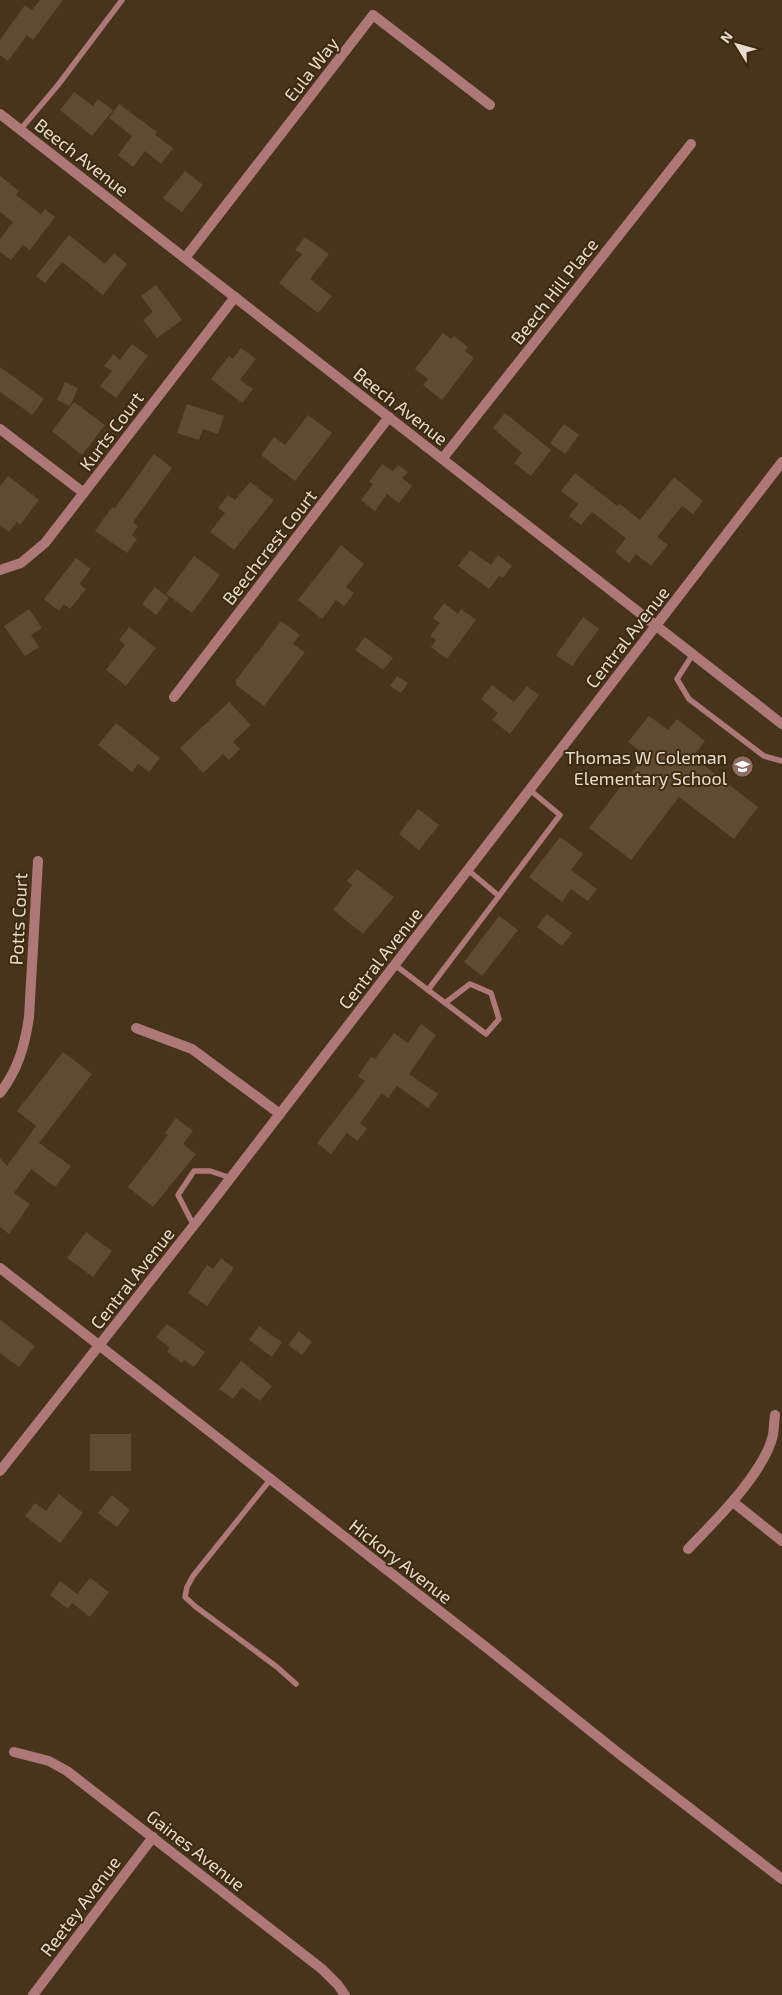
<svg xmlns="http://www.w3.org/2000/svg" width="782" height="1995" font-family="'Exo 2',sans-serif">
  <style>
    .building { fill: #5f4b30 }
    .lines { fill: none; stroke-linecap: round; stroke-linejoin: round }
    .service { stroke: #af7878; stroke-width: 5.5 }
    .minor { stroke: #af7878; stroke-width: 10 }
    .tertiary { stroke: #af7878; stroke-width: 10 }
    .labels { text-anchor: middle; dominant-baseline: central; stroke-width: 4; stroke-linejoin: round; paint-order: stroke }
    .street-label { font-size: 18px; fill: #e8dccd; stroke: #3c2a0f }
    .poi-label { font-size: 18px; fill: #e8dccd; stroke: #3c2a0f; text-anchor: end }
  </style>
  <rect width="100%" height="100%" fill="#47341a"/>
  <g class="building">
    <polygon points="40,0 63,0 33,40 27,35 8,61 0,55 0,40 25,5 32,10"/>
    <polygon points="74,92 93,106 98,99 113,110 92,136 60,110"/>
    <polygon points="119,104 157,132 155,135 173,148 161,164 145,151 133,167 118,155 132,136 109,118"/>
    <polygon points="185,171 203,185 182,212 163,198"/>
    <polygon points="0,176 19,191 16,195 41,214 45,209 55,217 30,250 23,245 11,260 0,252 0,239 13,222 0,212"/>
    <polygon points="69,235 105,264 114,253 127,264 103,295 62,262 45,283 36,276"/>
    <polygon points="305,237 329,254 310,279 332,296 318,313 279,283 302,254 295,250"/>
    <polygon points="156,285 182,320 157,338 143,320 153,312 141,296"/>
    <polygon points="443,333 451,339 454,336 468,347 465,351 474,358 442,400 423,385 428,379 415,369"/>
    <polygon points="132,344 148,356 116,398 100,386 112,371 104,366 113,354 120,360"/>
    <polygon points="241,348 256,359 240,380 253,389 242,403 211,379 229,356 233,359"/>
    <polygon points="0,367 44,399 32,415 0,392"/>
    <polygon points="65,382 78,388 70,406 57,400"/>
    <polygon points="74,402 105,425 82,455 52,431"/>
    <polygon points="187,404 224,416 218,434 203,429 199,440 177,433"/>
    <polygon points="505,413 551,450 531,476 514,463 522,453 493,428"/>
    <polygon points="308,415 332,433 295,481 261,455 274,437 285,445"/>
    <polygon points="564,424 579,435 565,454 550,443"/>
    <polygon points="154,454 172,468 133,522 138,526 132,535 137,539 127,553 95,531 112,507 115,508"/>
    <polygon points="382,464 393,471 398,465 408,472 402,478 412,486 399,503 387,494 375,511 361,500 373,484 369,482"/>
    <polygon points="575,473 617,506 620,504 640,520 674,477 703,501 693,514 682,506 657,537 668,545 651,566 636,554 629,563 615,552 626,538 592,512 581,525 569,516 578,504 561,491"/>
    <polygon points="8,476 39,500 20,525 17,522 9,532 0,525 0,486"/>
    <polygon points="250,482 274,500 234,550 210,532 225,513 218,508 228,495 235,500"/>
    <polygon points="341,545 364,564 346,587 354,593 344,606 336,600 322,619 298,600"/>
    <polygon points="470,550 491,565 498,555 512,566 503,578 499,576 489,589 458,566"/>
    <polygon points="194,556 220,575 192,613 166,594"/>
    <polygon points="76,558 91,569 79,584 86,589 70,609 64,604 59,611 44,599"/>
    <polygon points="155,587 169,598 156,615 142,604"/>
    <polygon points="444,603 458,614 461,609 476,620 447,659 431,647 436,640 430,636 440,623 433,618"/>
    <polygon points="29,609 42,628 31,635 39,647 25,656 4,626"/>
    <polygon points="583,617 599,629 572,666 556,655"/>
    <polygon points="281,621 300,635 293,644 305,652 264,706 236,685 236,680"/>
    <polygon points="129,627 156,648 126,686 106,670 125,645 119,640"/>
    <polygon points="365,637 393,658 383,670 355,650"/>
    <polygon points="397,676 408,683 401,693 390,686"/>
    <polygon points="492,685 514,702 527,686 539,695 510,734 492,720 498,713 481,699"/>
    <polygon points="229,702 251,725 233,742 240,749 229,760 223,754 203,773 180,748"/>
    <polygon points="649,716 668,730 677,719 705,741 693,757 758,807 734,839 679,797 631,860 589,828 645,755 628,742"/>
    <polygon points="116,723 160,758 149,772 138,764 132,772 98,745"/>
    <polygon points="418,809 439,825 419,850 399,834"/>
    <polygon points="560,837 583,854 571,870 597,889 588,901 571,889 562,902 529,877"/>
    <polygon points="357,869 394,897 363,934 333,910 352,885 347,881"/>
    <polygon points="547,914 572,933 562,946 537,927"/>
    <polygon points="499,916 518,930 482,976 464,962"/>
    <polygon points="421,1024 436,1035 409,1074 438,1094 428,1108 397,1086 388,1098 382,1093 360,1123 367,1129 357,1141 347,1133 331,1154 317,1143 365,1081 358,1076 371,1057 375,1059 394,1033 408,1043"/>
    <polygon points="63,1052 92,1074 39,1143 71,1166 55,1187 31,1169 14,1193 30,1204 9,1234 0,1227 0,1158 7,1166 36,1126 17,1111"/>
    <polygon points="176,1118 193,1131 183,1144 196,1154 153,1207 128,1187 168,1135 165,1133"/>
    <polygon points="86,1232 112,1251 93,1277 67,1258"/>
    <polygon points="221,1258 234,1268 207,1306 188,1293 207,1265 213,1269"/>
    <polygon points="0,1320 35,1346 19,1367 0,1353"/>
    <polygon points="167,1324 205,1352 194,1367 184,1360 182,1363 167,1352 170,1348 156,1337"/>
    <polygon points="259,1326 282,1342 272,1357 249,1340"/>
    <polygon points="299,1331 312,1342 302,1355 288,1345"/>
    <polygon points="241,1361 272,1386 260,1401 242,1387 233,1399 219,1389"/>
    <rect x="90" y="1434" width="41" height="37"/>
    <polygon points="59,1494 83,1513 60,1543 25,1516 35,1503 46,1511"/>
    <polygon points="112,1495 130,1510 117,1527 98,1513"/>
    <polygon points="90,1578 109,1592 90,1617 72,1603 68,1609 50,1595 60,1581 77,1594"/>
  </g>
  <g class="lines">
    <g class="service">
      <polyline points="20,130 58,85 122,0"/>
      <polyline points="693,654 677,679 689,699 764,756 782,761"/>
      <polyline points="468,870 499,896"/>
      <polyline points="395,965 486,1034 499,1019 491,993 470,984 445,1003"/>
      <polyline points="428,990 560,815 530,790"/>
      <polyline points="194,1226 178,1195 194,1171 210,1171 231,1178"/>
      <polyline points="270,1480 193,1576 187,1587 185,1597 196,1607 277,1667 296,1684"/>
    </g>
    <g class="minor">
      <polyline points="185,258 373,15 490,105"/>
      <polyline points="0,429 84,493"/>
      <polyline points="443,458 691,144"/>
      <polyline points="0,570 21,563 45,543 235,297"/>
      <polyline points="174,697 389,417"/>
      <polyline points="136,1028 192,1049 280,1114"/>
      <path d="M0 1093C18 1070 25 1045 29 1017L38 861"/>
      <polyline points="733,1502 782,1541"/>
      <path d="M688 1549C714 1522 765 1472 773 1435 774 1428 774 1422 775 1415"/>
      <polyline points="14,1752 49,1761 67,1771 322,1969 338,1985 345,1995"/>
      <polyline points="33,1995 153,1837"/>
    </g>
    <g class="tertiary">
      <polyline points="0,114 782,724"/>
      <polyline points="0,1268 487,1648 622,1756 782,1879"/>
      <polyline points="0,1471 202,1215 782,462"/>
    </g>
  </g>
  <defs>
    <symbol id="school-disc" viewBox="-11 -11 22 22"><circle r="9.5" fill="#8d6e63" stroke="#3c2a0f"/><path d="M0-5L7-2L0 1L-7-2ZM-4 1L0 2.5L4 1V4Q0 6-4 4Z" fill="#fff"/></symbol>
  </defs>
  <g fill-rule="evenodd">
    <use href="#school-disc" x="730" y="754" width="25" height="25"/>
  </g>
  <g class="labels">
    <g class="street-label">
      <text transform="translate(311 69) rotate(-52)">Eula Way</text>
      <text transform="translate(82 157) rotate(38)">Beech Avenue</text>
      <text transform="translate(554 291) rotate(-52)">Beech Hill Place</text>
      <text transform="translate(401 406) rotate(38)">Beech Avenue</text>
      <text transform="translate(111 431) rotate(-53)">Kurts Court</text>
      <text transform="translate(269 547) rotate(-52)">Beechcrest Court</text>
      <text transform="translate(627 637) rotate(-52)">Central Avenue</text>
      <text transform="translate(18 919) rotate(-87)">Potts Court</text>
      <text transform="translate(380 958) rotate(-52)">Central Avenue</text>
      <text transform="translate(132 1278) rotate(-52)">Central Avenue</text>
      <text transform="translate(401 1561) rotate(38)">Hickory Avenue</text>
      <text transform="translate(196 1850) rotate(38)">Gaines Avenue</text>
      <text transform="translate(80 1906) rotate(-53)">Reetey Avenue</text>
    </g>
    <g class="poi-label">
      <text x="727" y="757">Thomas W Coleman<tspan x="727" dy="21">Elementary School</tspan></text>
    </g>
  </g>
  <g transform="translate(737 45) rotate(307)" stroke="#3c2a0f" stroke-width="4" paint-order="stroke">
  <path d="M0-4L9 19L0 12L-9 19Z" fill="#e8dccd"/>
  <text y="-8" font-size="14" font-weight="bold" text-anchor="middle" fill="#e8dccd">N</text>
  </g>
</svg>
